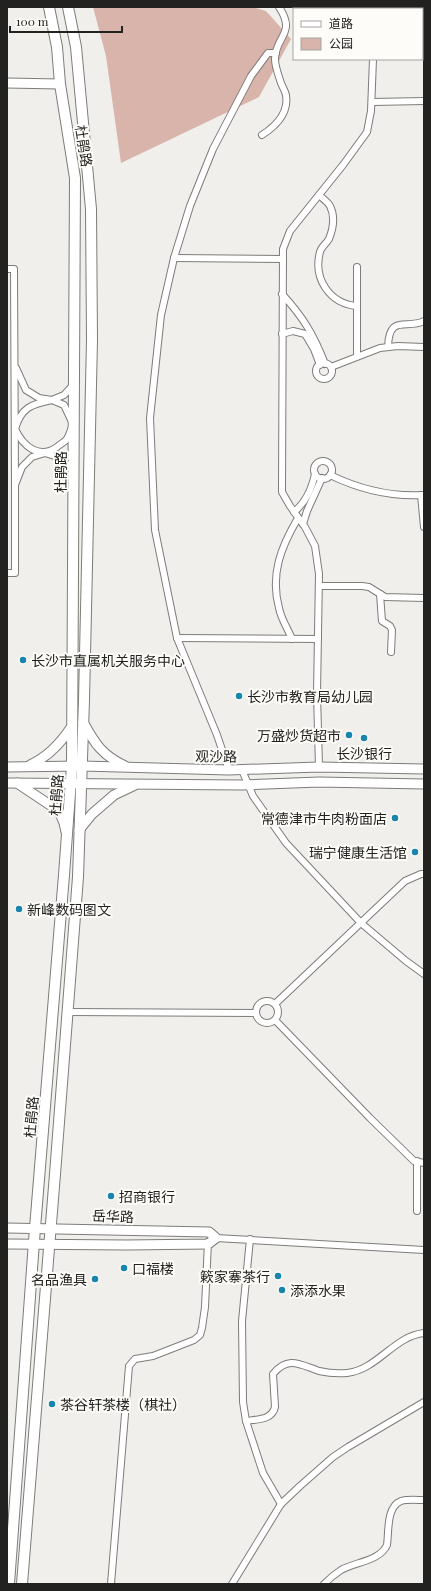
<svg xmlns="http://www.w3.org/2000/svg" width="431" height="1591" font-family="'Playfair Display','Noto Sans SC',serif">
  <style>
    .green { fill: #d9b4aa }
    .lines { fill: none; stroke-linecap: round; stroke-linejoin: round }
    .street-casing { stroke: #7d7c79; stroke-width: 8 }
    .secondary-casing { stroke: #7d7c79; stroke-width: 11 }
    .primary-casing { stroke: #7d7c79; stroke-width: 12 }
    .street { stroke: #fff; stroke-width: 6 }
    .secondary { stroke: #fff; stroke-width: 9 }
    .primary { stroke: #fff; stroke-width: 10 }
    .poi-dot { fill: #1984ac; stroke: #fdfcf9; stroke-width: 1.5 }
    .labels { text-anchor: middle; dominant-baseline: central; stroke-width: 4; stroke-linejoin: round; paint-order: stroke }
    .street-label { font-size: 14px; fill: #222221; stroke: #fdfcf9 }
    .poi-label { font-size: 14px; fill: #222221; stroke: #fdfcf9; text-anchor: start }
  </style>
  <rect width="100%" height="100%" fill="#f0efec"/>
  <polygon class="green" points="93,7 252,7 266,11 291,39 259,97 121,163 106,56"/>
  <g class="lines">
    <defs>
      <g id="street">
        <polyline points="373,9 373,7"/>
        <polyline points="372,102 424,101"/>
        <path d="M262 135C276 126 289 113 286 95 285 90 281 85 280 80 278 74 275 66 275 59 275 36 297 34 279 7"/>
        <path d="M319 195C322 198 328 202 330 206 335 216 333 229 329 239 326 244 321 247 320 252 313 278 329 303 356 306"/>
        <polyline points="174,258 283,259"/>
        <polyline points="7,269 14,269 15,485"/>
        <path d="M282 294C303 317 314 335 325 364"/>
        <polyline points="282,334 293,331 305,334 314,349 320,365"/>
        <path d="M388 347C389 313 407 330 424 321"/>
        <polyline points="357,356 357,267"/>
        <circle cx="324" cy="371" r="8"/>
        <polyline points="331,367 380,348 398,346 424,347"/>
        <polyline points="16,368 26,390 39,398 52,400 64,395 74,384"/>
        <path d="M52 400 64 405 73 424C71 429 70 434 67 439 65 442 60 444 57 447 39 460 23 446 15 429 21 408 31 404 52 400Z"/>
        <circle cx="323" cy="470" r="9"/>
        <path d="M330 475C359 489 392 497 424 495"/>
        <polyline points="421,495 424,527"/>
        <path d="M294 512C305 503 312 488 315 474"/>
        <polyline points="303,524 307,511 322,478"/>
        <polyline points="7,573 15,573 15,485 22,467 32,457 45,453 61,458 73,471"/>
        <polyline points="319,586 362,586 369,587 385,597 424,598"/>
        <polyline points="380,594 382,621 390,626 392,630 391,652"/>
        <polyline points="177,638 318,639"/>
        <path d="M292 639C288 629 281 619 279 608 270 574 281 547 298 518"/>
        <polyline points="319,767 317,694 319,574 315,546 305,527 290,506 282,492 283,249 290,231 343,165 367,132 371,111 373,59"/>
        <polyline points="229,770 217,735 177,638 155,530 150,418 161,315 174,258 190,206 213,149 251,76 268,53 276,53"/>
        <polyline points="242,770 253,796 286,843 361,923 406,961 424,974"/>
        <circle cx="267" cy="1012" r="11"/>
        <polyline points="275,1004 405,881 421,874 424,874"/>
        <polyline points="67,1012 256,1013"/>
        <polyline points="275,1020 370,1118 414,1161 424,1163"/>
        <polyline points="417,1211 417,1161"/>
        <polyline points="216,1238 424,1250"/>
        <polyline points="250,1239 242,1321 243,1402 246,1421 263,1473 281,1504"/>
        <path d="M246 1421C258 1419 272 1420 275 1407L273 1374C288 1355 301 1365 319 1371 328 1373 337 1374 347 1373 377 1370 394 1336 424 1333"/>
        <polyline points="111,1584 129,1366 135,1359 153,1356 194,1340 200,1335 202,1328 205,1307 208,1242"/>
        <polyline points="232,1584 281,1504 300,1486 333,1457 348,1447 424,1402"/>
        <path d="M324 1584C329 1579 335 1574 341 1570 355 1562 380 1561 387 1545 389 1532 386 1507 401 1501 408 1499 417 1500 424 1500"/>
      </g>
      <g id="secondary">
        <polyline points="7,83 60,84"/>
        <path d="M83 722C95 744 102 755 125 766"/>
        <path d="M30 765C48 757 61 743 72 726"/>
        <polyline points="7,767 82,766 229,770 319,767 424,769"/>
        <polyline points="7,783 242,785 319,782 424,784"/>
        <polyline points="17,783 59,811 64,823 66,832"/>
        <polyline points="79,830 92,814 114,795 135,785"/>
        <polyline points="7,1228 209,1232 216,1238 208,1244 127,1245 7,1244"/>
      </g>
      <g id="primary">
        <polyline points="9,1584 35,1228 64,875 72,766 75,178 60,84 57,47 49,7"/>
        <polyline points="22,1584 55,1174 78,877 84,700 92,340 91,209 76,47 68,7"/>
      </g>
    </defs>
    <use href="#street" class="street-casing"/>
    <use href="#secondary" class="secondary-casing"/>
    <use href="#primary" class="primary-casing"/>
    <use href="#street" class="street"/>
    <use href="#secondary" class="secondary"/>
    <use href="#primary" class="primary"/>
  </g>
  <g class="poi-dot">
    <circle cx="23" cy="660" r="4"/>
    <circle cx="239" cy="696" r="4"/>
    <circle cx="349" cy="735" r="4"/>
    <circle cx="364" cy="738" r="4"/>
    <circle cx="395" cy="818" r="4"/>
    <circle cx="415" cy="852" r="4"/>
    <circle cx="19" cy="909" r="4"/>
    <circle cx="111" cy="1196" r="4"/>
    <circle cx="124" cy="1268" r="4"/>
    <circle cx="278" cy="1276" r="4"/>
    <circle cx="95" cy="1279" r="4"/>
    <circle cx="282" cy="1290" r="4"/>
    <circle cx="52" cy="1404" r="4"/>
  </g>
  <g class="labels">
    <g class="street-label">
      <text transform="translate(84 146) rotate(81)">杜鹃路</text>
      <text transform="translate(60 472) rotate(-90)">杜鹃路</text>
      <text transform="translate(216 756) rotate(1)">观沙路</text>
      <text transform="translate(56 795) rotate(-86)">杜鹃路</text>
      <text transform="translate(31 1117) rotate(-85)">杜鹃路</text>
      <text transform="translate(113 1216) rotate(2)">岳华路</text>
    </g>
    <g class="poi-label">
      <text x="31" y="660">长沙市直属机关服务中心</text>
      <text x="247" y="696">长沙市教育局幼儿园</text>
      <text x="341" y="735" text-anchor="end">万盛炒货超市</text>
      <text x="364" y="753" text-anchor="middle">长沙银行</text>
      <text x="387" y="818" text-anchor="end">常德津市牛肉粉面店</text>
      <text x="407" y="852" text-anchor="end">瑞宁健康生活馆</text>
      <text x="27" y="909">新峰数码图文</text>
      <text x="119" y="1196">招商银行</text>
      <text x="132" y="1268">口福楼</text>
      <text x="270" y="1276" text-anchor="end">簌家寨茶行</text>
      <text x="87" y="1279" text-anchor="end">名品渔具</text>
      <text x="290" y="1290">添添水果</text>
      <text x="60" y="1404">茶谷轩茶楼（棋社）</text>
    </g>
  </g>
  <rect width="431" height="1591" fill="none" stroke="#222221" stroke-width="16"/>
  <rect x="293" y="8" width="130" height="52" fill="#fdfcf9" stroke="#a5a5a3"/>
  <rect x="301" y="21" width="20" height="6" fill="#ffffff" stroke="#a5a5a3"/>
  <text x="329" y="28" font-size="12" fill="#222221">道路</text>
  <rect x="301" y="38" width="20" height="12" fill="#d9b4aa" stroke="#a5a5a3"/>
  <text x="329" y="48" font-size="12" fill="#222221">公园</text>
  <path d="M10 26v6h112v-6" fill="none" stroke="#222221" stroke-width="2"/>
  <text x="16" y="26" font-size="12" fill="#222221" stroke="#fdfcf9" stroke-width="3" paint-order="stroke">100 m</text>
</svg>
